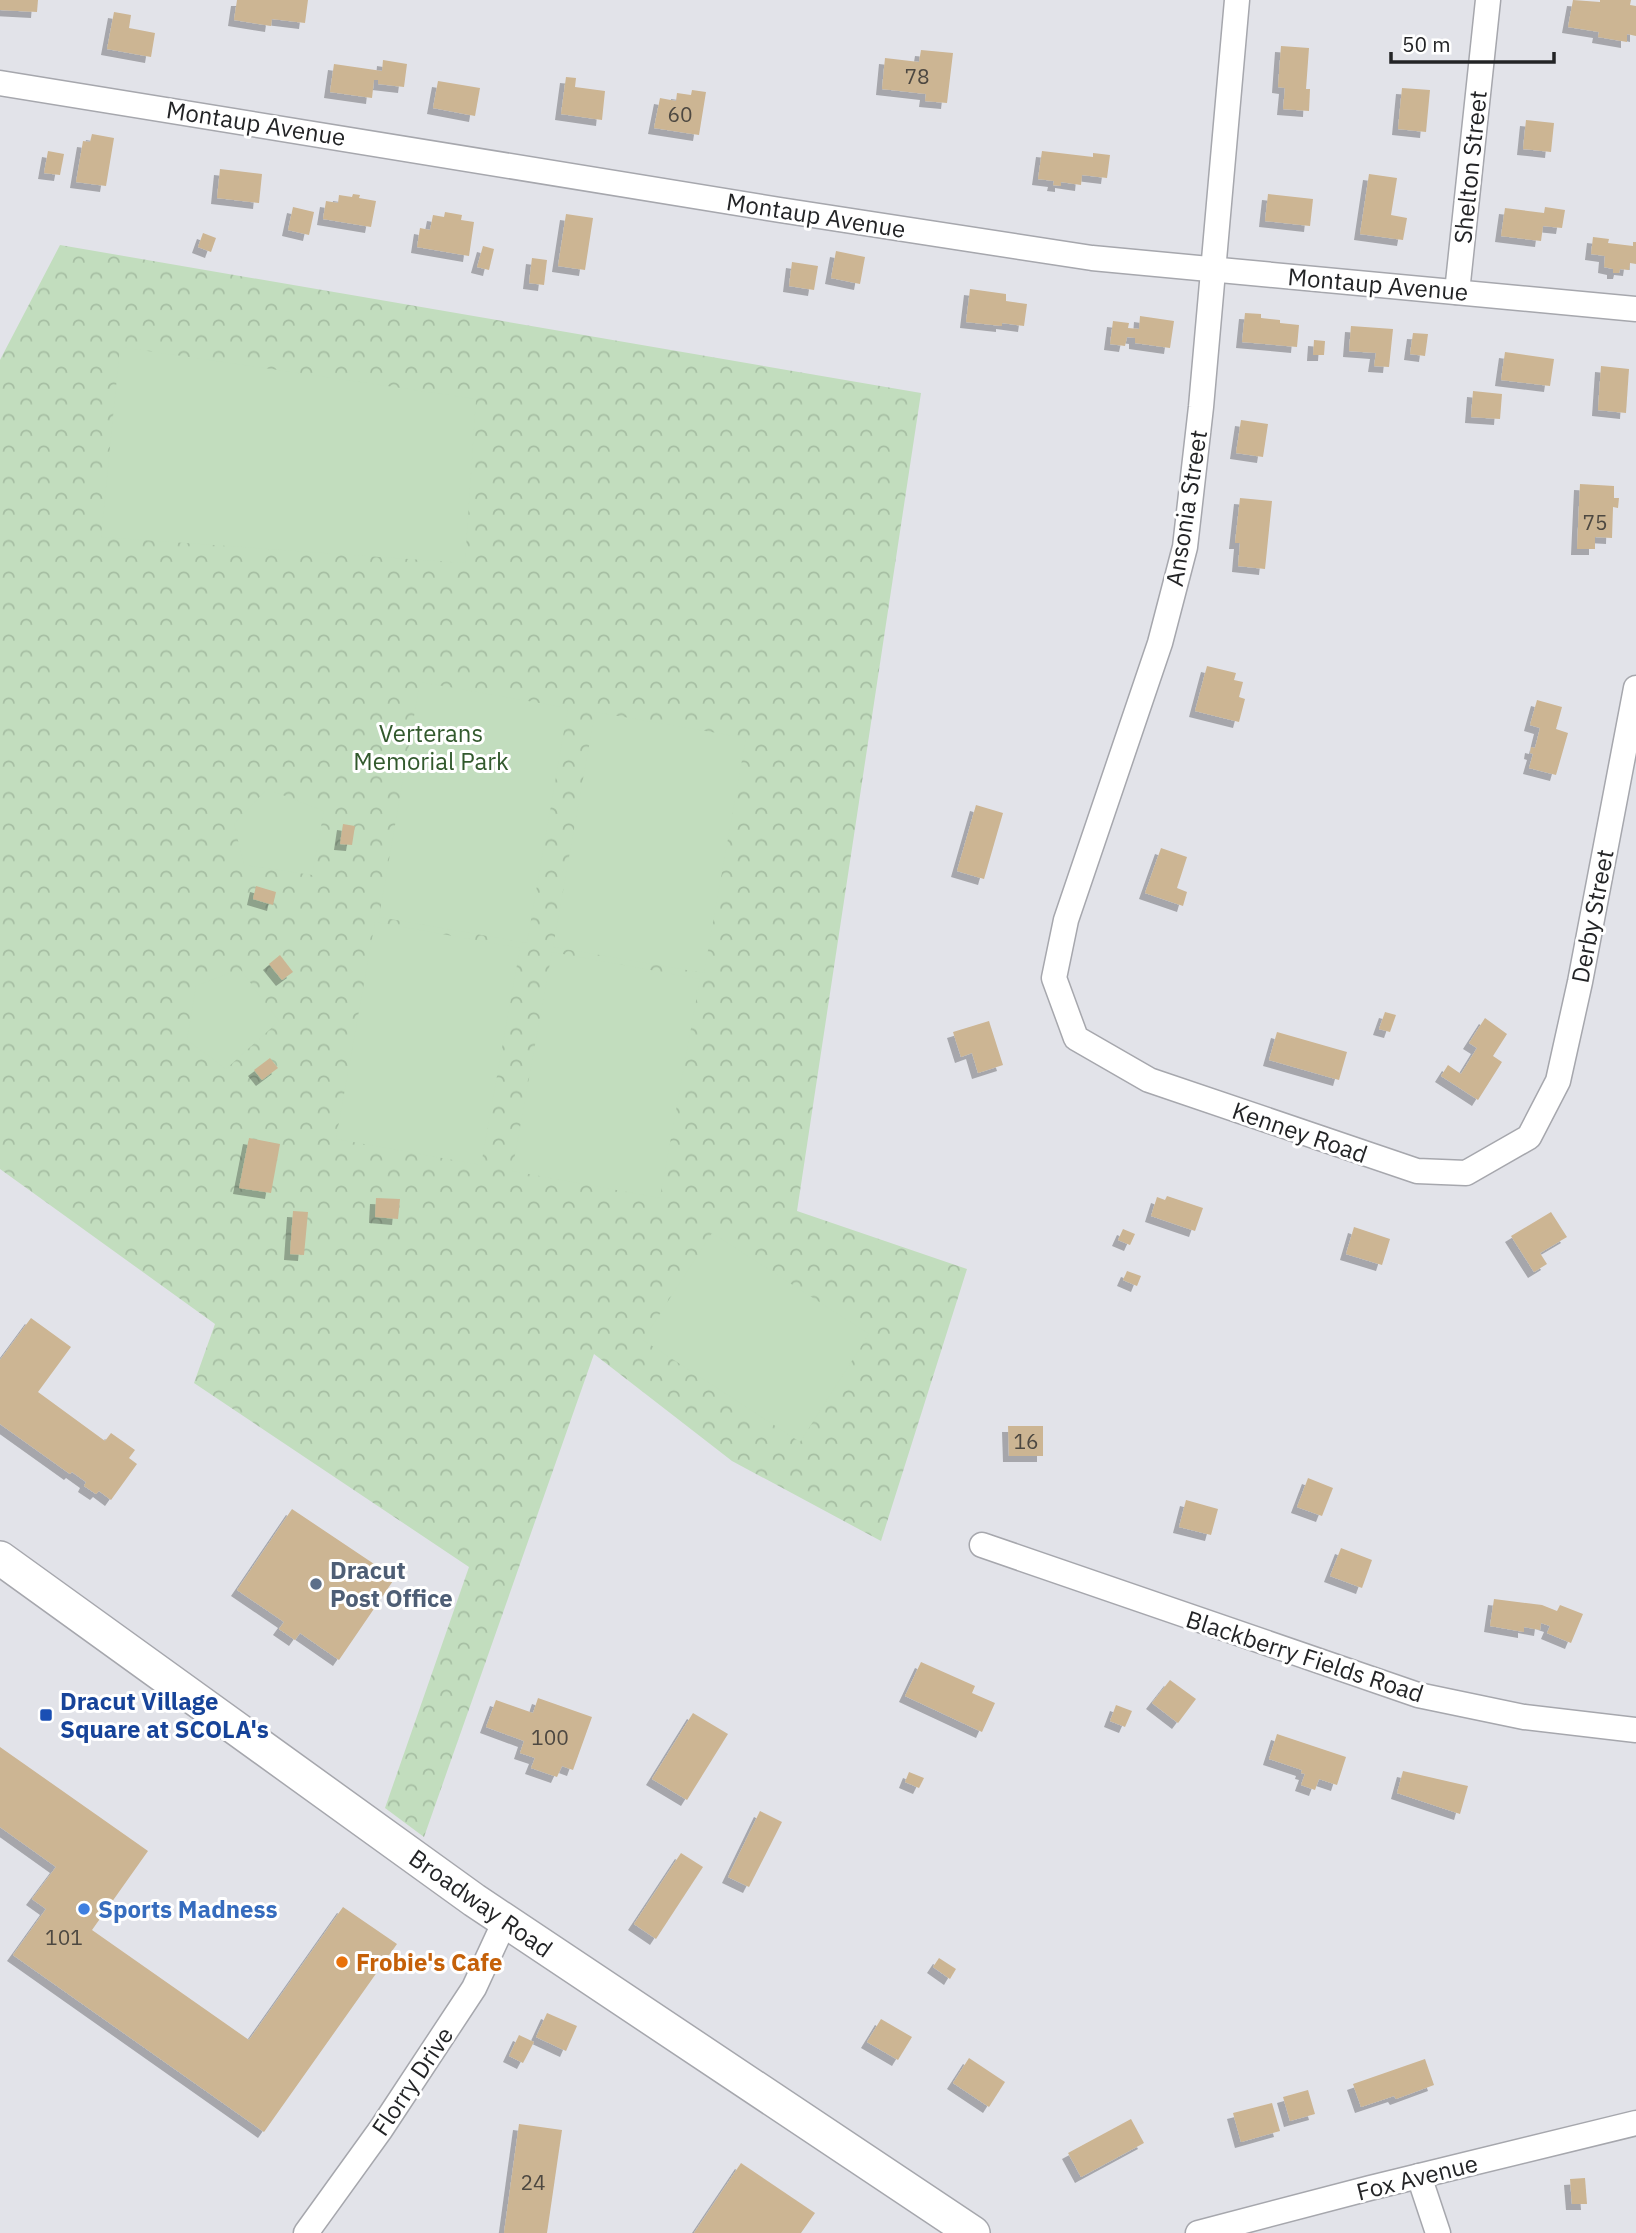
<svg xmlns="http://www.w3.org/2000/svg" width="1636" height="2233" font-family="'IBM Plex Sans',sans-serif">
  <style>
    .park { fill: url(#park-crowns) }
    .garden { fill: #c2ddbe }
    .building { fill: #ccb593; filter: url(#shadow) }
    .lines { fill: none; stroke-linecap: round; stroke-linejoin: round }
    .street-casing { stroke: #a6a7ad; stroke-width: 27 }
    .secondary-casing { stroke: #a6a7ad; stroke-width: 36 }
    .street { stroke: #fff; stroke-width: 24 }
    .secondary { stroke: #fff; stroke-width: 33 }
    .service-dot { fill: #5c6f8a; stroke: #fff; stroke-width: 2.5 }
    .transit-dot { fill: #1a4fb4; stroke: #fff; stroke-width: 2.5 }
    .shop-dot { fill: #3f7fe0; stroke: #fff; stroke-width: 2.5 }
    .food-dot { fill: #e8710a; stroke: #fff; stroke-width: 2.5 }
    .labels { text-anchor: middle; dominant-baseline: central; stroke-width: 6; stroke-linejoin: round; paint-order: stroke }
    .number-label { font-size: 21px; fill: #4d4841 }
    .street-label { font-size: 24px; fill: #232426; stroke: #fff }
    .park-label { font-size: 24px; fill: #32592d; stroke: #fff }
    .service-label { font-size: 24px; font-weight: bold; fill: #4e5e75; stroke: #fff; text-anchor: start }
    .transit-label { font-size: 24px; font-weight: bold; fill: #164399; stroke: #fff; text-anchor: start }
    .shop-label { font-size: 24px; font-weight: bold; fill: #366cbe; stroke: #fff; text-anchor: start }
    .food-label { font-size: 24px; font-weight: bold; fill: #c56008; stroke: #fff; text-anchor: start }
  </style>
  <defs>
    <pattern id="park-crowns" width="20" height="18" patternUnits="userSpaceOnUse" patternTransform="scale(1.75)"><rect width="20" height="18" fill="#c2ddbe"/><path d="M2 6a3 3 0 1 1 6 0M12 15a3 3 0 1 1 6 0" fill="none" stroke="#a6bea3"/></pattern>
    <filter id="shadow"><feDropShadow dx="-6" dy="6" stdDeviation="0" flood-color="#0004"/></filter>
  </defs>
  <rect width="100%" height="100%" fill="#e2e3e9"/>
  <polygon class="park" points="60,245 921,393 797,1211 967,1269 881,1541 732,1461 594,1354 424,1837 385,1808 469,1567 194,1383 215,1324 0,1169 0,360"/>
  <g class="garden">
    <polygon points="120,347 476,399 465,563 101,537"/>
    <polygon points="420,682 568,708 527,943 379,917"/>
    <polygon points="595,712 746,738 704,973 553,947"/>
    <polygon points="267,789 324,811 312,875 244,865 234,824"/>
    <polygon points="375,922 520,948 481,1165 336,1139"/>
    <polygon points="552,952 700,979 660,1198 512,1171"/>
    <polygon points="240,969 279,1021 226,1069 187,1040 196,986"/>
    <polygon points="712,1233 869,1334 800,1442 643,1340"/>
  </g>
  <g class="building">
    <polygon points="0,0 38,0 37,12 0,10"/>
    <polygon points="237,0 308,0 305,23 272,19 271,26 234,20"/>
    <polygon points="1573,0 1600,2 1600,0 1631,0 1630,5 1636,6 1636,36 1627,34 1627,42 1598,37 1599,32 1568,27"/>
    <polygon points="114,12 131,15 129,28 155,33 151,57 107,49"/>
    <polygon points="1281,46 1309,48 1306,89 1310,89 1309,111 1283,109 1285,88 1278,87"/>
    <polygon points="921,50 953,53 947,103 925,101 926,94 882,89 885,58 919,62"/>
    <polygon points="383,60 407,64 404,87 378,84 378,80 374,80 372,98 330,92 334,64 382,71"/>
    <polygon points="566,77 576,78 575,87 605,91 602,120 561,114"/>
    <polygon points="438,81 480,88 475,116 433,108"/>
    <polygon points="1402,88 1430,90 1426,132 1398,129"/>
    <polygon points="692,90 706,92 699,135 654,128 660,98 676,101 677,93 691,95"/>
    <polygon points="1526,120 1554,123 1551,152 1523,149"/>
    <polygon points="92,134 114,138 106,186 76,182 83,141 90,142"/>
    <polygon points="48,151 64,154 60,175 44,173"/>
    <polygon points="1042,151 1093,157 1093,153 1110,155 1107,178 1082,175 1081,185 1061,182 1061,186 1053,185 1054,181 1038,179"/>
    <polygon points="220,169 262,174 259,203 217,198"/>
    <polygon points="1369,174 1397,178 1391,215 1407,218 1403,240 1360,234"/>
    <polygon points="353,194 360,195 359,198 376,201 371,227 323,219 326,201 338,203 339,195 352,197"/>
    <polygon points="1268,194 1313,199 1310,226 1265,221"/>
    <polygon points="293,207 314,212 309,235 288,230"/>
    <polygon points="1545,207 1565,210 1562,228 1543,226 1541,241 1501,236 1505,208 1544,213"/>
    <polygon points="445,212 462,215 461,220 474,222 469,256 417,247 420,228 430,230 433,215 444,217"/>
    <polygon points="566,214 593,218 585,270 558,266"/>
    <polygon points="203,233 216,238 211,252 198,247"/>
    <polygon points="1593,237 1609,239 1608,243 1633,246 1633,242 1636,242 1636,264 1630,263 1629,270 1620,269 1619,273 1613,273 1613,269 1604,267 1605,256 1591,254"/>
    <polygon points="483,246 494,249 489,270 477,267"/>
    <polygon points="836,251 865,257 860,284 831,278"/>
    <polygon points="532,258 547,260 544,285 529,283"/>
    <polygon points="792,262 818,266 814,290 789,286"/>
    <polygon points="970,289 1006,294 1006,301 1027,304 1024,326 1002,323 1002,326 966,322"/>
    <polygon points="1245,313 1261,314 1261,318 1280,320 1280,323 1299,325 1297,347 1242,342"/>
    <polygon points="1140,316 1174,321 1170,348 1135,343 1135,338 1127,337 1125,346 1110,344 1113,321 1129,323 1128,328 1139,329"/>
    <polygon points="1351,326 1393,329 1389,367 1374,366 1376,353 1349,351"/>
    <polygon points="1413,333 1428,334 1425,356 1410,354"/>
    <polygon points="1314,340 1325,341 1324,355 1313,355"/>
    <polygon points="1505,352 1554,359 1550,386 1501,380"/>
    <polygon points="1601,366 1629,369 1626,413 1598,410"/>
    <polygon points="1473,391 1502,394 1500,419 1471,417"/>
    <polygon points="1241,420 1268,424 1263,457 1236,453"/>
    <polygon points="1580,484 1614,486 1614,498 1619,498 1618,508 1613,507 1612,538 1595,537 1595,549 1577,549"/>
    <polygon points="1240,498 1272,501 1265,569 1238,566 1240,543 1235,543"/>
    <polygon points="1207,666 1236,673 1234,680 1243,682 1239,697 1245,699 1239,722 1195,711"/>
    <polygon points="1537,700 1562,707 1556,729 1568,733 1556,775 1529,768 1533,754 1530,753 1531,747 1535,748 1540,728 1530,725"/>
    <polygon points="976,805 1003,813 984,879 957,871"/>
    <polygon points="343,824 355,826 352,845 340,844"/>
    <polygon points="1161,848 1187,857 1177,888 1187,892 1183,906 1145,893"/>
    <polygon points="256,886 276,892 273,905 253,899"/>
    <polygon points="280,955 293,972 282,980 269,964"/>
    <polygon points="1385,1012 1396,1015 1390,1032 1379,1029"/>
    <polygon points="1485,1018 1507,1034 1493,1056 1502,1062 1478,1100 1441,1076 1448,1065 1461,1074 1477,1048 1469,1043"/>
    <polygon points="989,1021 1003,1065 978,1073 972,1053 961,1057 953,1032"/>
    <polygon points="1277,1032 1347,1052 1339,1080 1269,1060"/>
    <polygon points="270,1058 278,1068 262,1080 254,1070"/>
    <polygon points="249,1138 280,1144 271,1193 239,1188"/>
    <polygon points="1167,1196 1203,1208 1195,1231 1151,1216 1157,1197 1165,1200"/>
    <polygon points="376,1198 400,1199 398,1219 375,1217"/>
    <polygon points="293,1211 308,1212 304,1255 290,1254"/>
    <polygon points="1551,1212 1567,1237 1540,1253 1547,1264 1534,1272 1511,1236"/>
    <polygon points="1354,1227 1390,1239 1382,1265 1346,1254"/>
    <polygon points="1123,1229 1135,1234 1130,1245 1118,1240"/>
    <polygon points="1127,1271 1141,1276 1137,1286 1123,1280"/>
    <polygon points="31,1318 71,1347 38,1392 105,1441 111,1433 135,1450 129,1458 137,1464 111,1500 99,1491 96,1494 84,1486 86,1482 72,1472 70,1474 0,1424 0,1360"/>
    <polygon points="1008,1426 1043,1426 1043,1456 1009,1456"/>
    <polygon points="1308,1478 1333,1488 1322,1516 1297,1507"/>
    <polygon points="1186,1500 1218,1509 1211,1535 1179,1527"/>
    <polygon points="292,1509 395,1578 339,1660 300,1633 295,1640 279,1629 284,1622 237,1590"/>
    <polygon points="1341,1548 1372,1560 1362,1588 1330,1576"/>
    <polygon points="1494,1599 1542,1605 1557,1611 1560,1605 1583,1614 1571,1643 1547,1633 1550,1626 1541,1623 1540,1630 1524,1627 1524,1632 1490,1626"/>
    <polygon points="921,1662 975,1686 972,1693 995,1703 982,1732 905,1696"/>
    <polygon points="1170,1680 1196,1699 1178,1723 1152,1703"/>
    <polygon points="538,1698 592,1717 573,1770 562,1766 557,1777 531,1768 535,1758 520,1753 524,1741 486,1727 496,1700 533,1713"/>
    <polygon points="1116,1705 1132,1711 1125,1727 1110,1721"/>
    <polygon points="693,1713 728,1734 687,1800 652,1779"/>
    <polygon points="1277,1734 1346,1757 1337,1785 1319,1779 1315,1790 1301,1785 1305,1774 1301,1773 1302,1770 1269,1759"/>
    <polygon points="0,1747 148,1851 92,1930 249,2040 343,1907 397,1944 264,2132 13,1955 46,1909 32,1899 56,1867 0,1827"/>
    <polygon points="1403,1771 1468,1786 1460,1814 1397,1793"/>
    <polygon points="909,1772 924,1778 919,1788 905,1782"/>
    <polygon points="760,1811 782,1822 749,1887 728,1877"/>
    <polygon points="681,1853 703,1867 656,1939 634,1924"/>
    <polygon points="939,1958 956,1969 950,1979 933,1967"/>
    <polygon points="547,2013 577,2026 566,2051 536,2037"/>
    <polygon points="881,2019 912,2037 898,2060 867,2042"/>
    <polygon points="519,2035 534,2042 523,2063 509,2056"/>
    <polygon points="969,2058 1005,2082 989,2107 953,2083"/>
    <polygon points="1425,2059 1434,2085 1396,2099 1394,2096 1361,2107 1353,2084"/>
    <polygon points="1308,2090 1315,2114 1290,2121 1283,2097"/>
    <polygon points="1272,2103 1280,2131 1241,2142 1233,2113"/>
    <polygon points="1131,2119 1144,2143 1081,2177 1068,2153"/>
    <polygon points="519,2124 562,2130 547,2233 504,2233"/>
    <polygon points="741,2163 815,2213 801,2233 694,2233"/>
    <polygon points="1585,2178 1587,2204 1572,2204 1570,2179"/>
  </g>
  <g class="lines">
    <defs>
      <g id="street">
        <polyline points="1237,0 1201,407 1185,547 1160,643 1066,920 1054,978 1076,1038 1149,1080 1417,1171 1466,1173 1529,1137 1558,1081 1580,982 1636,688"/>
        <polyline points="0,83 780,210 1092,258 1636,309"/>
        <polyline points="1457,292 1488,0"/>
        <polyline points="982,1545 1418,1695 1524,1717 1636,1730"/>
        <polyline points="1419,2176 1438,2233"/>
        <polyline points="306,2233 381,2129 474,1988 505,1921"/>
        <polyline points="1198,2233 1370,2188 1636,2123"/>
      </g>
      <polyline id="secondary" points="0,1558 474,1900 973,2233"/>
    </defs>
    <use href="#street" class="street-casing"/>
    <use href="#secondary" class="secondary-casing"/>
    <use href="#street" class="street"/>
    <use href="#secondary" class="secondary"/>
  </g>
  <circle class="service-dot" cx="316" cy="1584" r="7"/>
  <rect class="transit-dot" x="39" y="1708" width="14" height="14" rx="3.5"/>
  <circle class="shop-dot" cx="84" cy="1909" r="7"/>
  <circle class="food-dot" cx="342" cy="1962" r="7"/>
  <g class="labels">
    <g class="number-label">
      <text x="917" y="76">78</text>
      <text x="680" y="114">60</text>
      <text x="1595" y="522">75</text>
      <text x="1026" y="1441">16</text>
      <text x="550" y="1737">100</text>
      <text x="64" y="1937">101</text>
      <text x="533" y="2182">24</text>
    </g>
    <g class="street-label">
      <text transform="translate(256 123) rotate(9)">Montaup Avenue</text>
      <text transform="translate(1470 167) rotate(-84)">Shelton Street</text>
      <text transform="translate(816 215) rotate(9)">Montaup Avenue</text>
      <text transform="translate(1378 284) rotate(5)">Montaup Avenue</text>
      <text transform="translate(1186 508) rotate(-81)">Ansonia Street</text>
      <text transform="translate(1592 916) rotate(-79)">Derby Street</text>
      <text transform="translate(1300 1132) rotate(19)">Kenney Road</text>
      <text transform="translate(1305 1656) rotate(18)">Blackberry Fields Road</text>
      <text transform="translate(481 1903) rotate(35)">Broadway Road</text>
      <text transform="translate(412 2081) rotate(-56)">Florry Drive</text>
      <text transform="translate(1417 2177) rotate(-14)">Fox Avenue</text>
    </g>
    <g class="park-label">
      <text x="431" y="733">Verterans<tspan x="431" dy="28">Memorial Park</tspan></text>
    </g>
    <g class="service-label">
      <text x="330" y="1570">Dracut<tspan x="330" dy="28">Post Office</tspan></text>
    </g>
    <g class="transit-label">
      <text x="60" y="1701">Dracut Village<tspan x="60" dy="28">Square at SCOLA's</tspan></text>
    </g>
    <g class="shop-label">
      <text x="98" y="1909">Sports Madness</text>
    </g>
    <g class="food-label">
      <text x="356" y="1962">Frobie's Cafe</text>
    </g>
  </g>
  <path d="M1391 52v10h163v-10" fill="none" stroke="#232426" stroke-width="3.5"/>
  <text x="1402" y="52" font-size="21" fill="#232426" stroke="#ffffff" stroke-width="5" paint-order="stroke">50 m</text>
</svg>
